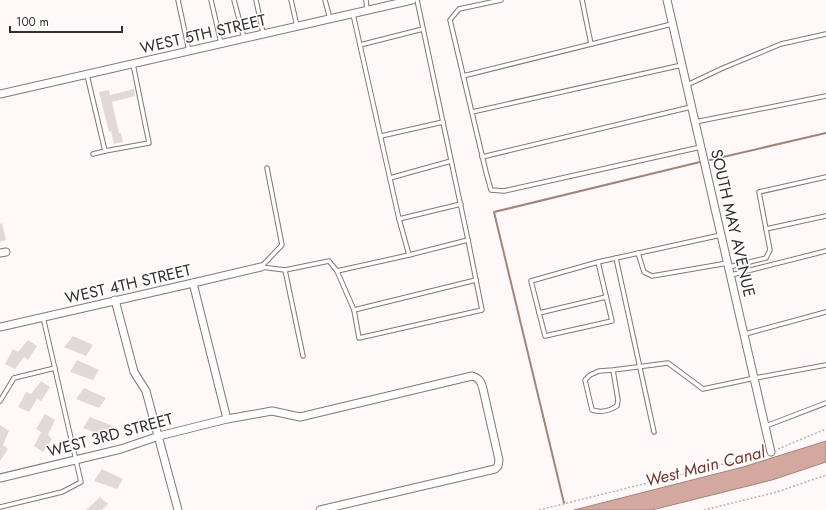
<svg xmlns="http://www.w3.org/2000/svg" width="826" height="510" font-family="Jost,sans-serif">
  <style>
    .water { fill: #d3a99f; stroke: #a3847d }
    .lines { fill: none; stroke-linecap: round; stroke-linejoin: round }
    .stream { stroke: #a3847d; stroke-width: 2 }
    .building { fill: #e1d9d7 }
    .lane-casing { stroke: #7f7876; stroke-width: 5.5 }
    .street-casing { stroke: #7f7876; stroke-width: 9 }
    .path { stroke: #b7b2b1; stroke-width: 1.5; stroke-dasharray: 2 2; stroke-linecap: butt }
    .lane { stroke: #fff; stroke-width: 3.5 }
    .street { stroke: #fff; stroke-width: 7 }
    .labels { text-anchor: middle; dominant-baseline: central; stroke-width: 3; stroke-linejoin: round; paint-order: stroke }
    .street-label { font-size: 16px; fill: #322f2e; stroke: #fff }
    .water-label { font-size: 17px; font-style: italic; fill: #70382b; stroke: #fff }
  </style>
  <rect width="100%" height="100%" fill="#fef9f8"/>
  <polygon class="water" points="826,441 826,462 772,480 652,510 574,510 743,467"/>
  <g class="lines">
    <g class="stream">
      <polyline points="710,160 826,133"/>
      <polyline points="564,503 494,212 700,162"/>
    </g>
  </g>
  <g class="building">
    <polygon points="134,89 135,96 112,102 119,133 121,133 123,142 114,144 111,131 109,132 99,92 109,90 110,95"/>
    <polygon points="2,223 6,240 0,242 0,224"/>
    <polygon points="73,336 93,345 86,356 64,347"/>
    <polygon points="28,340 37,346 28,360 24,357 15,369 5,364 13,349 18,352"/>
    <polygon points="77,360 99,370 93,380 70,372"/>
    <polygon points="41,381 50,387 41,401 37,399 29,412 18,407 26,392 31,394"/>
    <polygon points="84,388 106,398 99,408 76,399"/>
    <polygon points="45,414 55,420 48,435 52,439 43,452 34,446 41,432 36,429"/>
    <polygon points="90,417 113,426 106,437 83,428"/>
    <polygon points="0,425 9,431 3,445 8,449 0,461"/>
    <polygon points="102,469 123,479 117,489 94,481"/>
    <polygon points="100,497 108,504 102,510 86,510"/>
  </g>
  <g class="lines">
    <defs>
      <g id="lane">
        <polyline points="178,0 189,51"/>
        <polyline points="211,0 221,43"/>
        <polyline points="234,0 244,38"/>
        <polyline points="256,0 263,33"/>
        <polyline points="291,0 297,26"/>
        <polyline points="325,0 330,19"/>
        <polyline points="366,0 367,10"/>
        <polyline points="501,0 459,9 450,20 486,172 491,190 504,191 701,147"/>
        <polyline points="582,0 591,44"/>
        <polyline points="353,14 399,219 461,204"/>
        <polyline points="360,45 423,29"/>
        <polyline points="87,75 105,151 149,143 133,64"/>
        <polyline points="463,76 672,24"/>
        <polyline points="687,85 723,68 781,44 826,34"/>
        <polyline points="472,112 682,65"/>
        <polyline points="695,122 826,96"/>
        <polyline points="381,136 443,122"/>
        <polyline points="93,154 105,151"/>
        <polyline points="482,157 691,107"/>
        <polyline points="267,168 282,245 261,267 285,270 303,356"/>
        <polyline points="390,178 451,161"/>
        <polyline points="399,219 409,255"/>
        <polyline points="766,229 826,216"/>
        <polyline points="638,253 644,272 652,276 728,263"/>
        <polyline points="616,258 654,432"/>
        <polyline points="598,262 612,321 545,336 531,281 598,262 721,235"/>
        <polyline points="729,267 766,258 770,250 759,192 826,177"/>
        <polyline points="285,270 329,261 337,271 354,310 359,338 482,310 468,240 417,0"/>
        <polyline points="337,271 409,255 468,240"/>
        <polyline points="731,275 826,251"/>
        <polyline points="354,310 476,280"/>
        <polyline points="539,313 606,297"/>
        <polyline points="745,334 826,312"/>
        <path d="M613 370 618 400 617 406C609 411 602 413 592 410L585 380 590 375 599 371 613 370 668 363 703 389 755 378 826 365"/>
        <polyline points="0,401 14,378 55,368"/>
        <polyline points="766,426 826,403"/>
        <polyline points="0,507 62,492 81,482 43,317"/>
      </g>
      <g id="street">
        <polyline points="667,0 771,452"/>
        <polyline points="0,94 412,0"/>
        <polyline points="0,253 6,252"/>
        <polyline points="193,283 227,419"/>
        <polyline points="115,300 134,372 146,391 178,510"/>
        <polyline points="0,327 193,283 261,267"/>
        <path d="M0 478 121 449 159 436 227 419 272 411 300 417 472 376C479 378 481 381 483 389L499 460 498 466 495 469 320 510"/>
      </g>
    </defs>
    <use href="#lane" class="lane-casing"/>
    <use href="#street" class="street-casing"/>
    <g class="path">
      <polyline points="778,449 826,429"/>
      <polyline points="539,510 764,454"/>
      <polyline points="704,510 777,492 826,475"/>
    </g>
    <use href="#lane" class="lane"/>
    <use href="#street" class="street"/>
  </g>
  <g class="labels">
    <g class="street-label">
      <text transform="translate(203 34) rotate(-13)">WEST 5TH STREET</text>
      <text transform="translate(733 223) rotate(77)">SOUTH MAY AVENUE</text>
      <text transform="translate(128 284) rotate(-13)">WEST 4TH STREET</text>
      <text transform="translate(110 435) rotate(-15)">WEST 3RD STREET</text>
    </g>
    <g class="water-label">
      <text transform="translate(705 466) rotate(-14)">West Main Canal</text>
    </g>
  </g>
  <path d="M10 26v6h112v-6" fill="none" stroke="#322f2e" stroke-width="2"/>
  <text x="16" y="26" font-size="12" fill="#322f2e" stroke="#ffffff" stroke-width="3" paint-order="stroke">100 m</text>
</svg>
